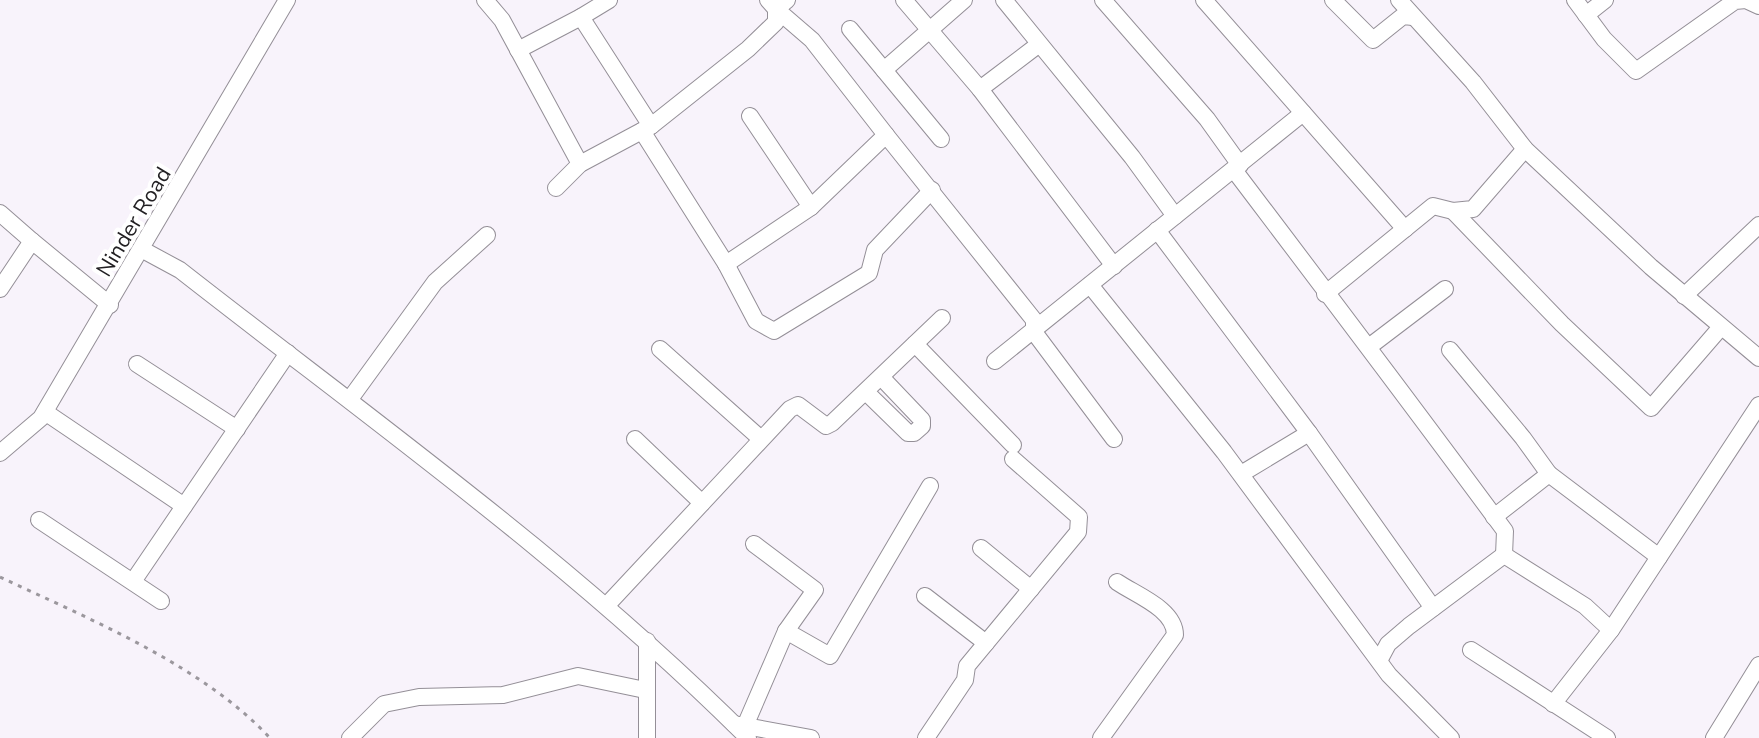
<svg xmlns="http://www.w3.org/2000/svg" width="1759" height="738" font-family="'Nunito Sans',sans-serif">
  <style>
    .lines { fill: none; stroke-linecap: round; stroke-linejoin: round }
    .minor-casing { stroke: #948f97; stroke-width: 18 }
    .path { stroke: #9b979d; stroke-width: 3; stroke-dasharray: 4 6; stroke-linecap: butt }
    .minor { stroke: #fff; stroke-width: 16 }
    .labels { text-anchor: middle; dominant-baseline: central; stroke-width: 8; stroke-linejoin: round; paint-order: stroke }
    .street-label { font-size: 22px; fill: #222023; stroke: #fff }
  </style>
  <rect width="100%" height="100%" fill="#f8f3fb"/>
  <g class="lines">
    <defs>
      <g id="minor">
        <polyline points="485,0 502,20 580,164"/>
        <polyline points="787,0 776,9 812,40 886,135"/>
        <polyline points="904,0 980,89 1114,266"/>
        <polyline points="1004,0 1132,157 1175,216"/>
        <polyline points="1103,0 1207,119 1240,165"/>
        <polyline points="1204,0 1405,229"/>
        <polyline points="1333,0 1373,40 1403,16 1413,17"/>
        <polyline points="1399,0 1473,82 1525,149 1651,267 1759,358"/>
        <polyline points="1575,0 1604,39 1636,71 1735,1 1746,0 1759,6"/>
        <polyline points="1586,15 1605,0"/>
        <polyline points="581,17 609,0"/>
        <polyline points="850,29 941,139"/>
        <polyline points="518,50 581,17 651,126 580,164 556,188"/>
        <polyline points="884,70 964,0"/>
        <polyline points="980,89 1038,45"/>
        <polyline points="750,116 811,207"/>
        <polyline points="651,126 748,49 776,22 776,9 768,0"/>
        <polyline points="642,131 726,264 756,321 774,331 869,273 875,250 932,190"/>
        <path d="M1234 170C1325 290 1415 409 1505 531L1504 555"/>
        <polyline points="1453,211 1562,324 1651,408 1721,327"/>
        <polyline points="0,213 32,241"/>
        <polyline points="1157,230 1309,433 1433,608"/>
        <path d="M143 250 180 270C374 422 573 563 748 738"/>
        <polyline points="726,264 811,207 886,135 1034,320 1034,332 1114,439"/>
        <polyline points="1090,285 1224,452 1389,675 1451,738"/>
        <polyline points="0,289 32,241 110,305"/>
        <polyline points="1325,294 1433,206 1453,211 1473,209 1525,149"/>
        <polyline points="1684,296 1759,225"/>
        <polyline points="915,344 1013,445"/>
        <polyline points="1370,346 1445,289"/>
        <polyline points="660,349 761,439"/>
        <polyline points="1450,350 1523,438 1549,474 1494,517"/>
        <polyline points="995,361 1303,113"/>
        <polyline points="137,364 237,429"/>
        <polyline points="866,392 908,433 914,433 922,426 922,420 881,377"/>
        <polyline points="350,399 435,282 487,235"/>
        <polyline points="45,412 184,506"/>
        <polyline points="635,439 702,503"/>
        <polyline points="0,453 41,418 287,0"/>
        <polyline points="1241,474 1309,433"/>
        <polyline points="1549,474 1659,557"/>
        <polyline points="39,520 161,601"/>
        <polyline points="981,548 1031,589"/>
        <polyline points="1504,555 1585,606 1611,630"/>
        <polyline points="134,580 288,353"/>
        <polyline points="925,596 986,643"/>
        <polyline points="607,605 790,409 798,405 826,426 832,423 942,318"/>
        <polyline points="786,631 830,656 930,486"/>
        <polyline points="647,641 647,738"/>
        <polyline points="1471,650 1607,738"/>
        <polyline points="1380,659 1388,644 1409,626 1504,555"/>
        <polyline points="1553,704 1611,630 1759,405"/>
        <polyline points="734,724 811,738"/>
        <polyline points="745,726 786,631 815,590 754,544"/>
        <polyline points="350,738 384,704 419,697 503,695 578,676 645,690"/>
        <polyline points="926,738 965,680 967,666 1078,532 1079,517 1013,459"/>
        <path d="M1101 738 1175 635C1175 609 1136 595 1117 582"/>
        <polyline points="1714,738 1759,665"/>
      </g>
    </defs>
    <use href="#minor" class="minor-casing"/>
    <path class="path" d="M0 577C89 619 202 665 270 738"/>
    <use href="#minor" class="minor"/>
  </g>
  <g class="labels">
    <g class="street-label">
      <text transform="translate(134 222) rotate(-59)">Ninder Road</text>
    </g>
  </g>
</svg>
